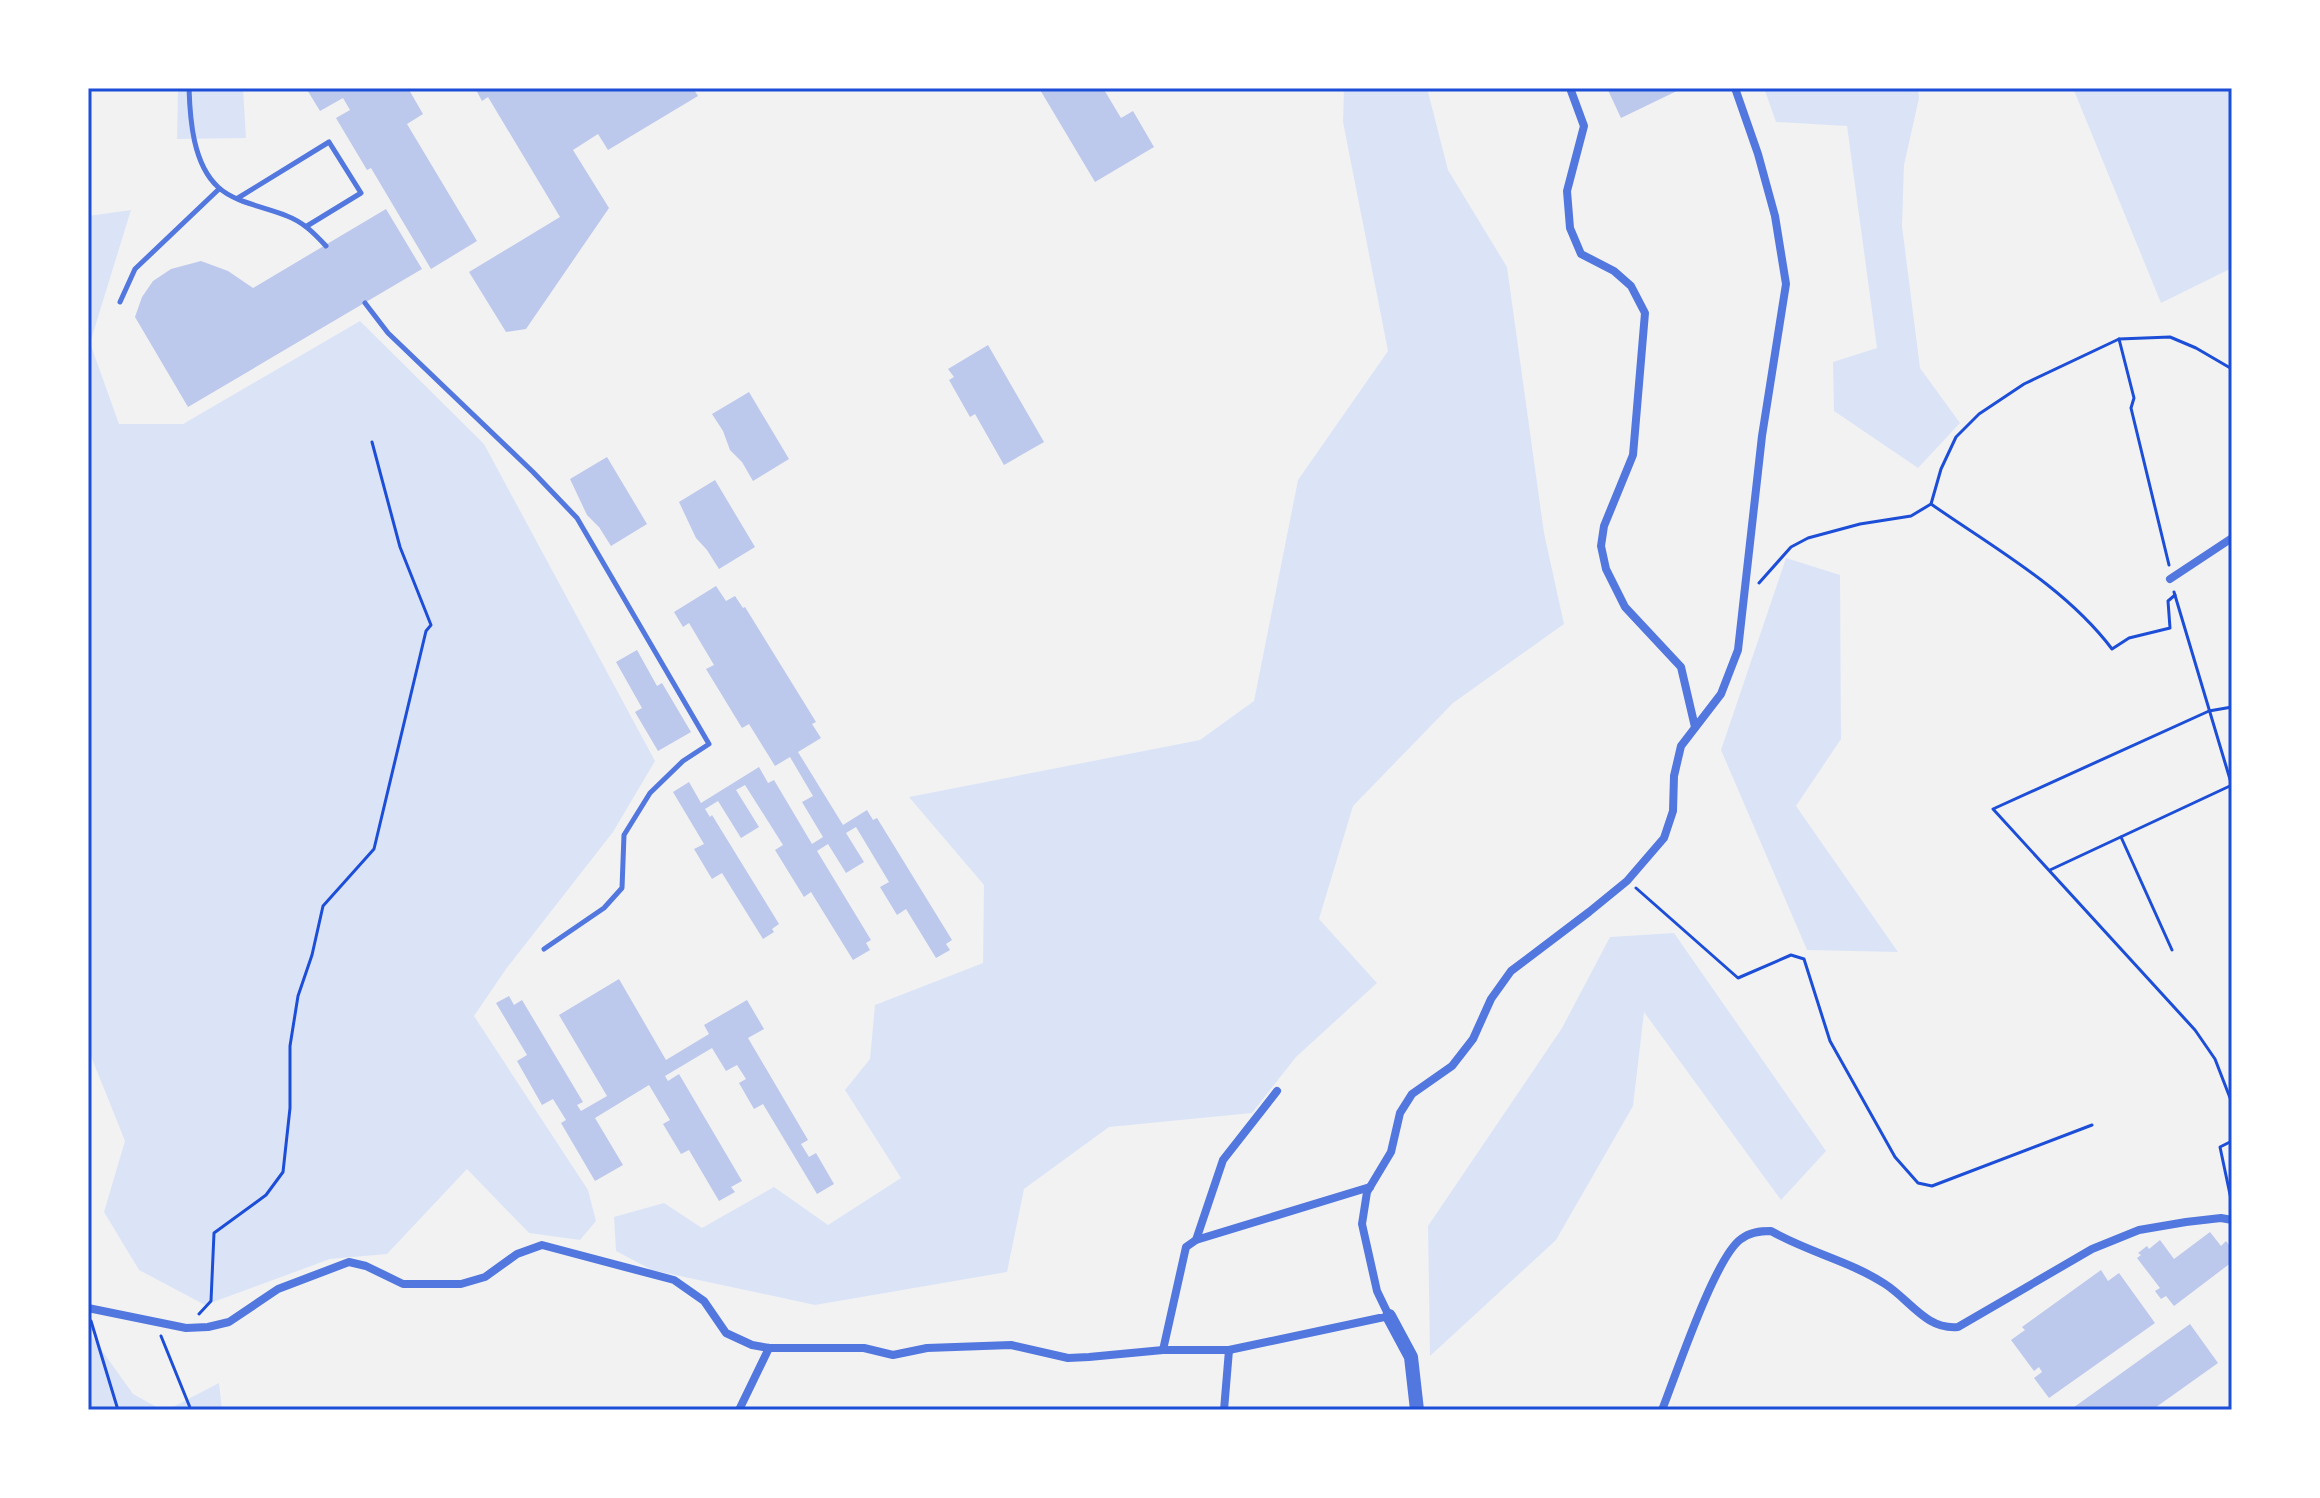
<svg xmlns="http://www.w3.org/2000/svg" width="2320" height="1498" font-family="Manrope,sans-serif">
  <style>
    .green { fill: #dbe4f7 }
    .building { fill: #bdc9ec }
    .lines { fill: none; stroke-linecap: round; stroke-linejoin: round }
    .path { stroke: #1d4ed8; stroke-width: 3 }
    .service { stroke: #5277de; stroke-width: 5 }
    .minor { stroke: #5277de; stroke-width: 8 }
    .tertiary { stroke: #5277de; stroke-width: 14 }
    .neatline { fill: none; stroke: #1d4ed8; stroke-width: 3 }
  </style>
  <rect width="100%" height="100%" fill="#f2f2f2"/>
  <g class="green">
    <polygon points="178,88 243,88 246,138 177,139"/>
    <polygon points="1344,88 1427,88 1448,170 1507,267 1544,533 1564,624 1453,703 1353,806 1319,919 1377,983 1296,1057 1252,1113 1109,1127 1024,1189 1007,1272 815,1305 652,1270 616,1251 614,1217 664,1203 702,1228 774,1187 828,1225 901,1178 845,1090 870,1059 875,1005 983,963 984,885 909,797 1200,740 1254,701 1298,480 1388,351 1343,122"/>
    <polygon points="1764,88 1918,88 1919,98 1904,165 1902,226 1920,368 1960,423 1918,468 1834,411 1833,362 1877,348 1847,126 1776,122"/>
    <polygon points="2073,88 2232,88 2232,268 2161,303"/>
    <polygon points="131,210 90,343 119,424 183,424 360,321 484,444 655,761 613,832 506,969 474,1016 588,1190 596,1221 580,1240 529,1233 467,1169 387,1254 330,1259 205,1305 139,1270 104,1212 125,1141 88,1049 88,216"/>
    <polygon points="1786,558 1840,575 1841,739 1796,806 1898,952 1807,950 1721,750"/>
    <polygon points="1674,933 1826,1151 1781,1200 1644,1012 1633,1106 1556,1240 1430,1356 1428,1226 1562,1028 1610,937"/>
    <polygon points="88,1331 133,1394 162,1410 88,1410"/>
    <polygon points="219,1383 222,1410 167,1410"/>
  </g>
  <g class="building">
    <polygon points="306,88 408,88 423,114 407,124 477,241 431,269 371,168 367,170 336,118 350,110 343,98 320,111"/>
    <polygon points="475,88 693,88 698,96 608,150 598,134 573,150 609,208 526,329 506,332 469,272 560,217 488,97 482,101"/>
    <polygon points="1039,88 1103,88 1121,118 1133,111 1154,147 1095,182"/>
    <polygon points="1607,88 1683,88 1621,118"/>
    <polygon points="386,209 422,269 188,407 135,317 142,297 153,281 171,269 201,261 228,271 253,288"/>
    <polygon points="988,345 1044,442 1004,465 975,414 970,417 949,380 954,377 948,369"/>
    <polygon points="749,392 789,459 753,481 742,462 730,450 723,431 712,414"/>
    <polygon points="607,457 647,524 611,546 599,527 587,515 570,479"/>
    <polygon points="715,480 755,547 719,569 707,550 696,538 679,502"/>
    <polygon points="716,586 726,601 735,596 743,608 745,607 816,722 812,724 821,738 798,752 843,825 867,810 873,820 877,818 952,940 946,944 950,950 936,958 906,909 897,915 880,887 889,882 856,827 846,833 864,862 846,873 828,844 817,851 871,940 866,943 870,950 853,960 811,892 804,897 775,850 783,845 745,785 736,790 759,827 741,838 718,801 705,809 710,817 712,815 779,924 772,929 774,932 763,939 722,873 712,879 694,849 704,844 673,792 689,782 701,803 759,767 768,783 774,780 812,844 823,837 802,802 813,796 790,757 775,766 749,724 742,728 706,669 714,665 689,623 683,627 674,612"/>
    <polygon points="637,650 657,686 662,683 691,732 658,751 635,712 642,708 616,662"/>
    <polygon points="619,979 666,1060 709,1034 704,1025 747,1000 764,1029 748,1038 808,1140 801,1144 809,1157 816,1153 834,1184 817,1194 763,1104 754,1109 739,1083 746,1079 737,1065 726,1071 712,1048 665,1076 668,1081 679,1074 742,1181 731,1187 735,1192 719,1201 689,1150 681,1154 663,1124 670,1120 649,1085 595,1118 623,1165 595,1181 561,1123 566,1120 553,1099 542,1105 517,1061 527,1055 496,1003 509,996 514,1005 522,1000 583,1102 577,1105 581,1111 607,1096 559,1015"/>
    <polygon points="2210,1232 2221,1246 2226,1241 2232,1249 2230,1257 2232,1262 2174,1306 2166,1296 2161,1299 2155,1291 2160,1288 2137,1258 2141,1255 2138,1253 2147,1246 2149,1249 2160,1240 2174,1259"/>
    <polygon points="2101,1270 2108,1281 2119,1273 2155,1323 2049,1398 2034,1378 2042,1372 2039,1367 2034,1371 2011,1340 2025,1330 2022,1327"/>
    <polygon points="2190,1324 2218,1363 2152,1410 2070,1410"/>
  </g>
  <g class="lines">
    <g class="path">
      <polyline points="2119,339 2134,398 2131,408 2169,565"/>
      <path d="M1931 504C1994 548 2065 587 2112 649L2129 638 2170 628 2168 601 2175 595"/>
      <polyline points="1759,583 1791,547 1808,538 1860,524 1911,516 1931,504 1941,469 1956,437 1979,414 2024,384 2119,339 2170,337 2196,348 2232,369"/>
      <polyline points="2174,592 2232,786"/>
      <polyline points="2232,707 2209,711 1993,809 2195,1030 2215,1059 2232,1103"/>
      <polyline points="2121,837 2172,950"/>
      <polyline points="2050,870 2232,785"/>
      <polyline points="1636,888 1738,978 1791,955 1804,959 1830,1041 1895,1157 1918,1183 1932,1186 2092,1125"/>
      <polyline points="2232,1141 2220,1147 2232,1204"/>
      <polyline points="199,1314 211,1301 214,1233 266,1195 283,1172 290,1108 290,1046 298,996 312,955 323,906 374,849 426,631 431,625 400,547 372,442"/>
      <polyline points="91,1321 118,1410"/>
      <polyline points="161,1336 191,1410"/>
    </g>
    <g class="service">
      <path d="M189 88C190 120 193 164 218 187 235 203 266 207 287 216 303 222 314 233 326 246"/>
      <polyline points="238,198 329,142 361,193 307,226"/>
      <polyline points="120,302 135,269 219,189"/>
      <polyline points="365,303 388,333 533,472 577,518 709,744 683,761 650,793 624,835 622,888 604,908 544,949"/>
    </g>
    <g class="minor">
      <polyline points="1570,88 1584,126 1567,191 1570,228 1581,254 1614,271 1631,286 1645,313 1633,455 1604,526 1601,546 1606,569 1625,607 1681,667 1695,727"/>
      <polyline points="2170,579 2232,538"/>
      <polyline points="1196,1240 1223,1160 1277,1091"/>
      <polyline points="88,1308 186,1328 208,1327 229,1322 278,1289 349,1262 366,1266 403,1284 461,1284 485,1277 517,1254 542,1245 674,1280 704,1301 726,1333 752,1345 769,1348 864,1348 893,1355 927,1348 1011,1345 1068,1358 1089,1357 1163,1350 1229,1350 1389,1316 1377,1291 1362,1224 1367,1192 1391,1152 1400,1113 1412,1094 1452,1066 1473,1039 1491,999 1511,971 1589,912 1627,881 1664,838 1673,811 1674,776 1681,746 1721,694 1738,650 1762,436 1786,284 1775,216 1758,154 1735,88"/>
      <polyline points="1163,1350 1186,1247 1196,1240 1370,1187"/>
      <polyline points="739,1410 769,1348"/>
      <polyline points="1224,1410 1229,1350"/>
      <path d="M1662 1410C1676 1375 1715 1257 1741 1239 1750 1232 1760 1231 1771 1231 1807 1252 1850 1261 1885 1284 1910 1300 1926 1330 1958 1327L2092 1249 2139 1230 2186 1222 2221 1218 2232 1220"/>
    </g>
    <polyline class="tertiary" points="1389,1316 1411,1357 1417,1410"/>
  </g>
  <rect width="2320" height="1498" fill="none" stroke="#ffffff" stroke-width="180"/>
  <rect x="90" y="90" width="2140" height="1318" class="neatline"/>
</svg>
